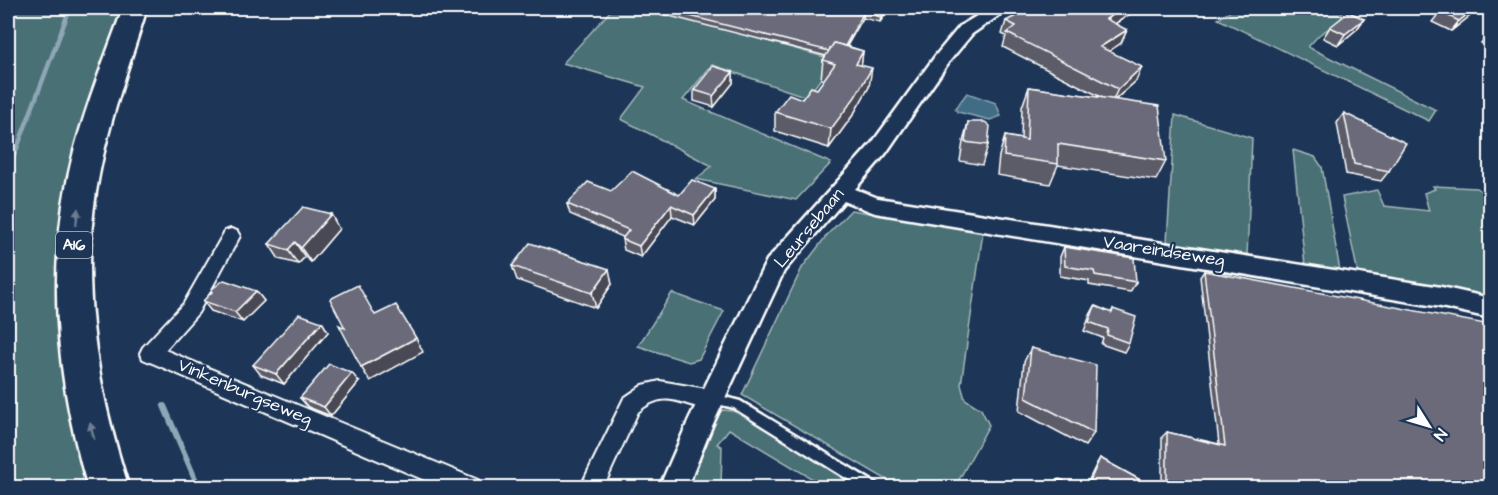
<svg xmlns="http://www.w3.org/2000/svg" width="1498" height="495" font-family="'Architects Daughter',sans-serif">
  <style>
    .green { fill: #497074; stroke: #a4b8ba; stroke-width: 1.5 }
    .water { fill: #416d85; stroke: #8da7b6; stroke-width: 1.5 }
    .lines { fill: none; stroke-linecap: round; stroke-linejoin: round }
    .stream-far1 { stroke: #8da7b6; stroke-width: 4.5 }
    .stream { stroke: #8da7b6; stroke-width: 6 }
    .service-casing { stroke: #fff; stroke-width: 5 }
    .minor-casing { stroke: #fff; stroke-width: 4 }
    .tertiary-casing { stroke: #fff; stroke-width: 5 }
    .motorway-casing { stroke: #fff; stroke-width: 5 }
    .service { fill: #1d3557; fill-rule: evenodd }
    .minor { fill: #1d3557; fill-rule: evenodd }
    .tertiary { fill: #1d3557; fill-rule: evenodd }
    .motorway { fill: #1d3557; fill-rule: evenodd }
    .wall { fill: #5b5b69; stroke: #fff; stroke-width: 1.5 }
    .shaded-wall { fill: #4a4a55; stroke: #fff; stroke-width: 1.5 }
    .building { fill: #6a6a7a; stroke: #fff; stroke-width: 1.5 }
    .oneway { fill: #6c7c92 }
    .labels { text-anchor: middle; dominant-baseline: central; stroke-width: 4.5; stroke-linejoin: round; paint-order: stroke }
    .shield { fill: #1d3557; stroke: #bbc2cd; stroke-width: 1.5 }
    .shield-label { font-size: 16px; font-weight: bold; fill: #fff }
    .street-label { font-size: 18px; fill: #fff; stroke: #1d3557 }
  </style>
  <rect width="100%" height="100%" fill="#1d3557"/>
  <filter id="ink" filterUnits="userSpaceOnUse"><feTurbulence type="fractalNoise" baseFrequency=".0167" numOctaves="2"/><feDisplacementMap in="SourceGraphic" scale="12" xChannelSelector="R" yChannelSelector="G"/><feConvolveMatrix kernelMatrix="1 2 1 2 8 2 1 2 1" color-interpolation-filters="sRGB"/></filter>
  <g filter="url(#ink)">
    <g class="green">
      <polygon points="8,8 125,8 104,70 58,318 73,436 91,487 8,487"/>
      <polygon points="613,8 650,8 835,60 807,97 712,65 683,100 831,163 796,200 696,179 712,166 621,119 645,87 563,63"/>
      <polygon points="1235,8 1343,8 1341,20 1319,35 1308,47 1436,110 1429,121 1218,19"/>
      <polygon points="1175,115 1252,138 1247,256 1167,242"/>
      <polygon points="1293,150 1315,157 1322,167 1340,271 1305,265"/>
      <polygon points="1433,186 1477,188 1490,198 1490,301 1454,291 1358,274 1342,197 1377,190 1384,206 1429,211 1424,193 1435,189"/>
      <polygon points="851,210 983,232 961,385 965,399 981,409 989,425 955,487 899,487 742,395 802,268 827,235"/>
      <polygon points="672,293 724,311 699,359 689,362 638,346"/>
      <polygon points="723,410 733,411 746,417 862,487 826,487 729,429 717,444 722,447 721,487 686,488 716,413"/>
    </g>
    <polygon class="water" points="967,93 996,103 1001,116 990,120 958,112 955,109"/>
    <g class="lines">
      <polyline class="stream-far1" points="8,172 70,8"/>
      <polyline class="stream" points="164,406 199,488"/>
      <defs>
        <g id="service">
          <polygon points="713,394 740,401 877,484 878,488 862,488 734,408 709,402 708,399 709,396"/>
          <polygon points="1059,481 1063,482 1064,488 1051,488 1052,484"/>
        </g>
        <g id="minor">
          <polygon points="970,8 986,8 995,14 988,18"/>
          <polygon points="231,229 237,231 240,236 198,313 165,350 478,480 481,488 443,488 143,359 140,353 143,347 184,303 225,231"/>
          <path d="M660 381 712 390 719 393 722 399 719 405C688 417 673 382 638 412L603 488H580L624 398 643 385Z"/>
        </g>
        <polygon id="tertiary" points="990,8 1010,8 972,34 948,63 886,153 855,189 878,198 1441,287 1490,298 1490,318 1441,307 875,213 844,201 784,271 712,426 687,488 659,488 690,417 767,260 872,143 936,55 960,26"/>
        <path id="motorway" d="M123 8H147C128 69 106 129 96 192 80 292 98 392 129 488H88C55 376 45 264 74 151 87 102 106 55 123 8Z"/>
      </defs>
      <use href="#service" class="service-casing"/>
      <use href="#minor" class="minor-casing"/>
      <use href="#tertiary" class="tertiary-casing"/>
      <use href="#motorway" class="motorway-casing"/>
      <use href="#service" class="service"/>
      <use href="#minor" class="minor"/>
      <use href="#tertiary" class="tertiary"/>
      <use href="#motorway" class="motorway"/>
    </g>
    <g class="wall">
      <polygon points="638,8 890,8 880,22 863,18 847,46 863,51 861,66 869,87 853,115 829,148 775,131 775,112 802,99 817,89 824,80 821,79 823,60 826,56"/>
      <polygon points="1032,8 1139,8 1115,24 1127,30 1121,43 1109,51 1136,81 1115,100 1166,161 1156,180 1058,165 1050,184 997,175 999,156 1005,136 1021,139 1022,107 1029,87 1103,98 1003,47 1006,36 1002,34 1006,21"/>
      <polygon points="1480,8 1451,31 1432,22 1440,12"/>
      <polygon points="1364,19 1357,29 1338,45 1323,38 1330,27"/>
      <polygon points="1491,31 1491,47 1481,43"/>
      <polygon points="733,72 733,83 714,107 694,101 694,90"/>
      <polygon points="1344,113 1389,171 1381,181 1346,174 1337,123"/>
      <polygon points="968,122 988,145 982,165 960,161 963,142"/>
      <polygon points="715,189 715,200 695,225 672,216 641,257 624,250 622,239 623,237 570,214 567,204 611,191 679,195"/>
      <polygon points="339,229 311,262 305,257 298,264 279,259 269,244"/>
      <polygon points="1064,247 1136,282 1130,292 1089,285 1089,281 1060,276 1060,257"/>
      <polygon points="512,266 612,284 596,308 517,280"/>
      <polygon points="1204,271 1491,488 1162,488 1162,437 1167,432 1219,444 1200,277"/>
      <polygon points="256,291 264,301 243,322 211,311 203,301"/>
      <polygon points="1095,306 1111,313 1113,309 1129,343 1124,352 1101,344 1103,338 1084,331 1090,315"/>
      <polygon points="322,322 328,332 284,384 261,375 253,365"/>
      <polygon points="1031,348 1094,433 1085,446 1019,411 1024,362"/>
      <polygon points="359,382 331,416 308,407 300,398"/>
      <polygon points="1100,458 1155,488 1085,488 1097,463"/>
    </g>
    <g class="shaded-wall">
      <polygon points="887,8 890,8 880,22 881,17"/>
      <polygon points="1124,8 1139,8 1101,33 1106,19"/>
      <polygon points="1475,8 1480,8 1451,31 1459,21"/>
      <polygon points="864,12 863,18 839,59 840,54"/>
      <polygon points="1364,19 1357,29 1338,45 1345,34"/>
      <polygon points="1127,30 1121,43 1095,61 1100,47"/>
      <polygon points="863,51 861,69 856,64"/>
      <polygon points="1142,67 1136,81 1112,102 1118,89"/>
      <polygon points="872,68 869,87 853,115 829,148 831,129"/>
      <polygon points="733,72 733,83 714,107 713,96"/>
      <polygon points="715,189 715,200 695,225 694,215"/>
      <polygon points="671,205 672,216 641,257 639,246"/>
      <polygon points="331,214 339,229 311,262 301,248"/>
      <polygon points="295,242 305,257 298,264 288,250"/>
      <polygon points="609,269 612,284 596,308 592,293"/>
      <polygon points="256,291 264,301 243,322 235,312"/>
      <polygon points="322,322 328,332 284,384 276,374"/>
      <polygon points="416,338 423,352 370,381 361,367"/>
      <polygon points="352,373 359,382 331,416 324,407"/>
    </g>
    <g class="building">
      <polygon points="658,8 887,8 881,17 864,12 845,46 834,43 829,51"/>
      <polygon points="1032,8 1124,8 1106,19 1127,30 1100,47 1142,67 1118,89 1007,33 1016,26 1006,21"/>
      <polygon points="1446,8 1475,8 1459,21 1440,12"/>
      <polygon points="1349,12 1364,19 1345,34 1330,27"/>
      <polygon points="834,43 863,51 856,64 872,68 855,97 831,129 775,112 789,94 802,99 811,87 817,89 835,64 823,60"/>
      <polygon points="713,66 733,72 713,96 694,90"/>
      <polygon points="1029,87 1159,106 1166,161 1058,144 1058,164 1004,156 1005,136 1027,140"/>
      <polygon points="1344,113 1406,143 1389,171 1354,164"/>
      <polygon points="968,122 985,122 990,126 988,145 965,142"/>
      <polygon points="632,171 679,195 692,180 715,189 694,215 671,205 639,246 622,239 629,230 567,204 588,182 611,191"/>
      <polygon points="303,207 331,214 301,248 295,242 288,250 269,244"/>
      <polygon points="530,243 609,269 592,293 512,266"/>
      <polygon points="1064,247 1134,258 1136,282 1095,275 1094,271 1065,266"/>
      <polygon points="1204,271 1491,325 1491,488 1167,488 1167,432 1225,446"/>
      <polygon points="224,280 256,291 235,312 203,301 212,292 212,289"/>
      <polygon points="358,285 375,315 396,305 416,338 361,367 339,325 345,328 330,299"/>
      <polygon points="1095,306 1112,313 1113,309 1136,317 1129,343 1107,335 1108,329 1089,322"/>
      <polygon points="299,314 322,322 276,374 253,365"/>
      <polygon points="1031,348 1096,365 1094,433 1026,398"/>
      <polygon points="329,364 352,373 324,407 300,398"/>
      <polygon points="1100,458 1155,488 1087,488"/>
    </g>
    <defs><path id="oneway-solid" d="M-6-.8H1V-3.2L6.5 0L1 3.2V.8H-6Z" transform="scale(1.5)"/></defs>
    <g class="oneway">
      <use href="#oneway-solid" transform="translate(77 217) rotate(-84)"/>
      <use href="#oneway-solid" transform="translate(92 431) rotate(-105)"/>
    </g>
  </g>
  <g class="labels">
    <rect class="shield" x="56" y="232" width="36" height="26" rx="4.5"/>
    <g class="shield-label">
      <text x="74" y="245">A16</text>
    </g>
    <g class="street-label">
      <text transform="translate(809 228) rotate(-50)">Leursebaan</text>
      <text transform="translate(1164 251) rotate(9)">Vaareindseweg</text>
      <text transform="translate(245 392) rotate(23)">Vinkenburgseweg</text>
    </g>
  </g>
  <rect width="1498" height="495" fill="none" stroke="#1d3557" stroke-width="30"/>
  <rect x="15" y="15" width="1468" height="465" fill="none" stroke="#fff" stroke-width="2" filter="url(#ink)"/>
  <g transform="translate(1429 426) rotate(127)" stroke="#1d3557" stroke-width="4.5" paint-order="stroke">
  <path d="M0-4.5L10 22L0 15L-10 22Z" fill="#ffffff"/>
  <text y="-9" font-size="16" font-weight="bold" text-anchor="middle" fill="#ffffff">N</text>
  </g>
</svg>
